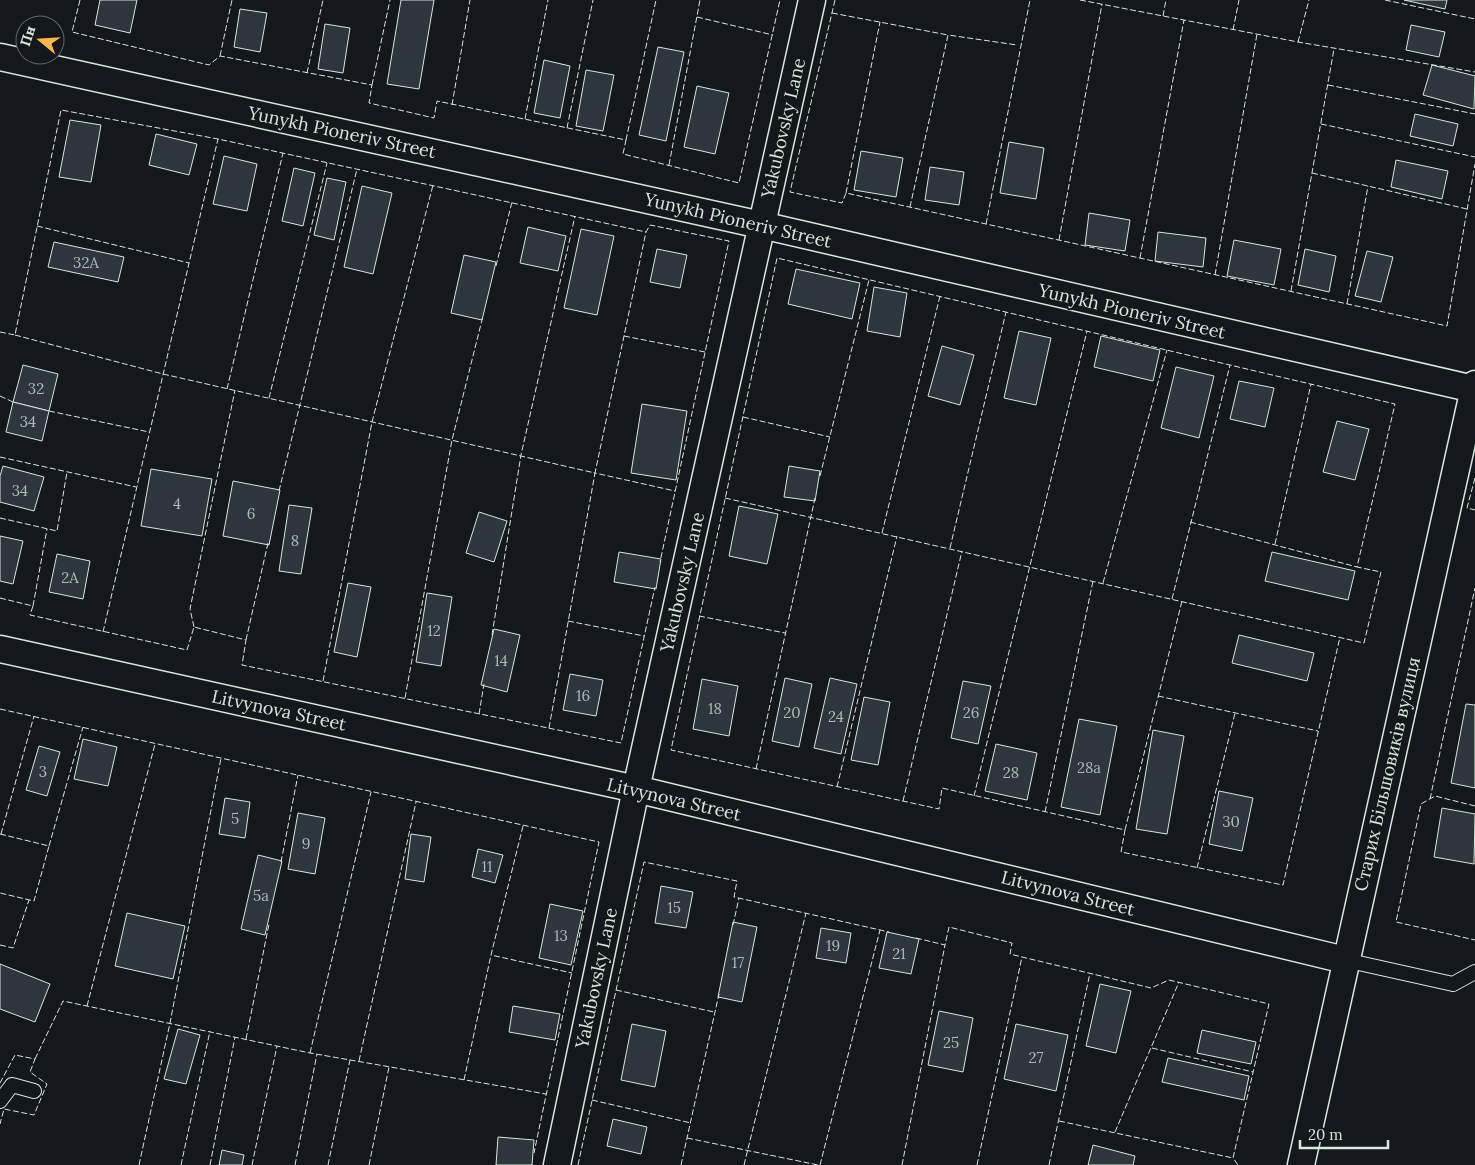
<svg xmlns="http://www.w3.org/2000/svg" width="1475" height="1165" font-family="Lora,serif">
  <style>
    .building { fill: #2c363c; stroke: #d8e6dc }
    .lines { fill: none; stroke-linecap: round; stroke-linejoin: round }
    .service-casing { stroke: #d8e6dc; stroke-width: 16 }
    .minor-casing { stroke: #d8e6dc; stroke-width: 29 }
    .service { stroke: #14181c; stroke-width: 14 }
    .minor { stroke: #14181c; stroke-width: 26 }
    .fence { stroke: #d8e6dc; stroke-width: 1; stroke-dasharray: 6 2.5; stroke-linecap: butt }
    .labels { text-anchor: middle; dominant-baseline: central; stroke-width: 4; stroke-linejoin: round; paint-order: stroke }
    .number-label { font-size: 15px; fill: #adbab4 }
    .street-label { font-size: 18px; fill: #d8e6dc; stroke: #14181c }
  </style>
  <rect width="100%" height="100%" fill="#14181c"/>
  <g class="building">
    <polygon points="100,0 137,0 130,33 95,25"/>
    <polygon points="401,0 434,0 419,89 387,84"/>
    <polygon points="1404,0 1447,0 1445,9"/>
    <polygon points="240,9 267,13 260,52 234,47"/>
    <polygon points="325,24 350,28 343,73 318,69"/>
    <polygon points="1411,25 1445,32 1439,57 1406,50"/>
    <polygon points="658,47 684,52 666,141 639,135"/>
    <polygon points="544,60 570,66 560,118 534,113"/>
    <polygon points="1432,65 1475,76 1474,109 1423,95"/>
    <polygon points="586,70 614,75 603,131 576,126"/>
    <polygon points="697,86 729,93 715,154 684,147"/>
    <polygon points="1415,114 1458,124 1453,146 1410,136"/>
    <polygon points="70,120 101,125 91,182 59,177"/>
    <polygon points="156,134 197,144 189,175 149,165"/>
    <polygon points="1009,142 1044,148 1036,199 1000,193"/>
    <polygon points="861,151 903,158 896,197 854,190"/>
    <polygon points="224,156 257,164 247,211 213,204"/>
    <polygon points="1396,160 1448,171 1442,199 1391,187"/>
    <polygon points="930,167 964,172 959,205 925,200"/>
    <polygon points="294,168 315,173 303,226 282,221"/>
    <polygon points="327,178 346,182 334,240 314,235"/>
    <polygon points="362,186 392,193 373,274 344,267"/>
    <polygon points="1089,213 1130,220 1125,251 1085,245"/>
    <polygon points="528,227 566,236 558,271 520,263"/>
    <polygon points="581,229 614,236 597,315 564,308"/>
    <polygon points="1158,232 1206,238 1203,267 1155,261"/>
    <polygon points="1234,240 1281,249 1274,285 1227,276"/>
    <polygon points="54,242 124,257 118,282 48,267"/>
    <polygon points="657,249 687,255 680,288 650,282"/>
    <polygon points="1305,249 1336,256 1329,292 1298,285"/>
    <polygon points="1367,251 1393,257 1381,302 1355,296"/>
    <polygon points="464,255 496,262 482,320 451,313"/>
    <polygon points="796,269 860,283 852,319 788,304"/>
    <polygon points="874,287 907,293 900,337 867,331"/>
    <polygon points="1019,331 1051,338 1036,405 1004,398"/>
    <polygon points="1101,336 1160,350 1153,381 1094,367"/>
    <polygon points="942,346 974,355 960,405 928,396"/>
    <polygon points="23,365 58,374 49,411 13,402"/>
    <polygon points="1176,367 1214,376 1199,438 1161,428"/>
    <polygon points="1239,381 1274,388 1265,427 1230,419"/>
    <polygon points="13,402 49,411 42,441 6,432"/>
    <polygon points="642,404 687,411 676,480 631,473"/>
    <polygon points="1337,421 1369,429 1355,480 1323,472"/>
    <polygon points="3,466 44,477 34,511 0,502 0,476"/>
    <polygon points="789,466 820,471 815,501 784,497"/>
    <polygon points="151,469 212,479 202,536 141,526"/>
    <polygon points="233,481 280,490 269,545 223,536"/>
    <polygon points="289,505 312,508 301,574 279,571"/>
    <polygon points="739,506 778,514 767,564 729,556"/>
    <polygon points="479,512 507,521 494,562 466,553"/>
    <polygon points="0,536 23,541 13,584 0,581"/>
    <polygon points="619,552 661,559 656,589 614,582"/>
    <polygon points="1272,552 1355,571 1348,600 1265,581"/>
    <polygon points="57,554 90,561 83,599 49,592"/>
    <polygon points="348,583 371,587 357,657 334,652"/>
    <polygon points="427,593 452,597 441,666 416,662"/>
    <polygon points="494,629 520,635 507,692 481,685"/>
    <polygon points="1239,635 1314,653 1307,681 1232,663"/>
    <polygon points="570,674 603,680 596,716 563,710"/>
    <polygon points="785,678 812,684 799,747 772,741"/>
    <polygon points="830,678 857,684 841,754 814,748"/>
    <polygon points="702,679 738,686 729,736 693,729"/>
    <polygon points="963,681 991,686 978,744 951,738"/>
    <polygon points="864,697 890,702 878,765 851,760"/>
    <polygon points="1466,704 1475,705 1475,788 1451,783"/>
    <polygon points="1079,719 1117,726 1100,815 1061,807"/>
    <polygon points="1153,730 1184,736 1167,834 1136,829"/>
    <polygon points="83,739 117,747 108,786 74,779"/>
    <polygon points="996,744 1037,753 1027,800 985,791"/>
    <polygon points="39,746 60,752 47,796 26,790"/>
    <polygon points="1219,791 1253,798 1242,851 1209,844"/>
    <polygon points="225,798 250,802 245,838 219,834"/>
    <polygon points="1442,808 1475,814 1474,864 1434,857"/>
    <polygon points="298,813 325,818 315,874 288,869"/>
    <polygon points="411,834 431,837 424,882 405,879"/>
    <polygon points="478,849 503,855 495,883 472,877"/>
    <polygon points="258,855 282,861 265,935 241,929"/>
    <polygon points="661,886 693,892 686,928 655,923"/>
    <polygon points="550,904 583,911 571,965 539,958"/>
    <polygon points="127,913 185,926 173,979 115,966"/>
    <polygon points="733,922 757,927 742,1002 718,997"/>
    <polygon points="821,928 851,933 846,963 816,958"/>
    <polygon points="887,932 919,939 911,974 879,968"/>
    <polygon points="0,964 50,984 35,1022 0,1009"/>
    <polygon points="1100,984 1131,991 1116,1053 1086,1046"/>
    <polygon points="513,1006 560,1014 555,1040 509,1032"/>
    <polygon points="939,1011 973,1018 963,1072 928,1065"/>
    <polygon points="632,1024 666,1031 655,1087 621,1080"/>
    <polygon points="1016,1024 1068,1035 1056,1091 1004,1079"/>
    <polygon points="178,1029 200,1035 186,1084 164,1079"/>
    <polygon points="1202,1030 1256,1042 1251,1064 1197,1053"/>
    <polygon points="1168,1058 1249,1076 1244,1100 1162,1082"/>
    <polygon points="613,1119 647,1127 641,1154 607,1146"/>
    <polygon points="498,1137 534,1140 532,1165 496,1165"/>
    <polygon points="1093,1145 1135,1156 1133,1165 1088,1165"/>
    <polygon points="222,1150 244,1155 242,1165 219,1165"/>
  </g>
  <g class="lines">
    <defs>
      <g id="service">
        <polyline points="1345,960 1453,984 1475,972"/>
        <polyline points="0,1101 12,1085 34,1091"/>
      </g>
      <g id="minor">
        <polyline points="0,57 761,225 1474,389"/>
        <polyline points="0,649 636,789 1345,960"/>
        <polyline points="557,1165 636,789 812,0"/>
        <polyline points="1301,1165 1475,384"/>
      </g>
    </defs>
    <use href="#service" class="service-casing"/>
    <use href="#minor" class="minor-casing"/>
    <use href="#service" class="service"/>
    <use href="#minor" class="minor"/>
    <g class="fence">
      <polyline points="80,0 72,32 209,65 220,56 372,85 369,103 434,118 437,101 626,140 623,154 739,183 780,0"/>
      <polyline points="835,0 790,192 842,203 846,193 1447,326 1475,164"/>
      <polyline points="1080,0 1298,42 1475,72"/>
      <polyline points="1385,0 1475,19"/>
      <polyline points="832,13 948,35"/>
      <polyline points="1163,16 1166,0"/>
      <polyline points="697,17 773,35"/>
      <polyline points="1233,30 1239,0"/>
      <polyline points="1298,42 1309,0"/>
      <polyline points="220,56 232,0"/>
      <polyline points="307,73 323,0"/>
      <polyline points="372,85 390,0"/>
      <polyline points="1328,85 1475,114"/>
      <polyline points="452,105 470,0"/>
      <polyline points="525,119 548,0"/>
      <polyline points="1321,124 1475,157"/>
      <polyline points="567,128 593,0"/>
      <polyline points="626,140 656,0"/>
      <polyline points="669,165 700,0"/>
      <polyline points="1312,173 1467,209"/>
      <polyline points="846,193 880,22"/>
      <polyline points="910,207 948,35 1017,45"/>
      <polyline points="986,224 1030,0"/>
      <polyline points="37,226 189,263"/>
      <polyline points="1059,240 1102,4"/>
      <polyline points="1140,258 1184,20"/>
      <polyline points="496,266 512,202"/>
      <polyline points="1215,275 1257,34"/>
      <polyline points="1291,291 1334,49"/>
      <polyline points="1347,304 1368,186"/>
      <polyline points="0,332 15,335 61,110 218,139 646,232 650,225 729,241 660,562"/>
      <polyline points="15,335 163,374 595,473 646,232"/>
      <polyline points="624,336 705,352"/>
      <polyline points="227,389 283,153"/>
      <polyline points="0,396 13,402"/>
      <polyline points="269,398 327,163"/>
      <polyline points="49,411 149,432"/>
      <polyline points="743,417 830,437"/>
      <polyline points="0,457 136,487"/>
      <polyline points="820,476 869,280"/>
      <polyline points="1475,478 1467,508 1475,510"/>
      <polyline points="279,491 357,169"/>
      <path d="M725 498 1364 643 1381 572 1357 567 1395 404 777 258C742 422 706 586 671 750L939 809 942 788 1125 830 1121 852 1283 885 1340 637"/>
      <polyline points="0,518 57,531 67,472"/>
      <polyline points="1190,522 1357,567"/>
      <polyline points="882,533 940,296"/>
      <polyline points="1275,544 1311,384"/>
      <polyline points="950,548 1006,312"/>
      <polyline points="1103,583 1167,350"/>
      <polyline points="0,598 33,606 30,615 187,650 194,627 246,640 242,665 621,743 655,587"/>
      <polyline points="1172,599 1230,365"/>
      <polyline points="33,606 47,529"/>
      <polyline points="699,616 785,633"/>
      <polyline points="568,621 644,636"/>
      <polyline points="194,627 190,609 235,390"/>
      <polyline points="103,632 218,139"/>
      <polyline points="492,635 521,455 575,216"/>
      <polyline points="246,640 268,543"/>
      <polyline points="323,681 372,422 433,185"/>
      <polyline points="1158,696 1318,731"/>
      <polyline points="405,698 452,440 483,316"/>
      <polyline points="0,709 599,842 534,1153"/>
      <polyline points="479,714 484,684"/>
      <polyline points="549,728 595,473 675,491"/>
      <polyline points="756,769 815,498"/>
      <polyline points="837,787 897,536"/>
      <polyline points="974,796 1087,331"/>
      <polyline points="1430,799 1475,588"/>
      <polyline points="903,801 962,551"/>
      <polyline points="1475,806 1435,796 1421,804 1396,922 1475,940"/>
      <polyline points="1045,812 1093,581"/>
      <polyline points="523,826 491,955 572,973"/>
      <polyline points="1125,830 1182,601"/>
      <polyline points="0,834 49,846 34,901 0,893"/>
      <polyline points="1,834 34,716"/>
      <polyline points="49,846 83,727"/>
      <polyline points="281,862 298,775"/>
      <polyline points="1197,868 1235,713"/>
      <polyline points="733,925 739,898"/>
      <polyline points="916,938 945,945 949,927 1012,943 1010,954 1022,957 1151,988 1169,980 1269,1004 1233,1158 1238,1165"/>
      <polyline points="0,945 13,948 29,900"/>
      <polyline points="616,990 714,1012"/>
      <polyline points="87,1006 155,744"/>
      <polyline points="246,1039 269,924"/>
      <polyline points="1152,1048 1253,1072"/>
      <polyline points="310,1053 371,792"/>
      <polyline points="35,1059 63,1001 310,1053 546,1094"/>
      <polyline points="359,1061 416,802"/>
      <polyline points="464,1080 491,955"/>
      <polyline points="0,1083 15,1055 35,1059 30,1072 47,1084 34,1115 4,1109 0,1124"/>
      <polyline points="592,1100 691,1123"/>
      <polyline points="1059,1121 1233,1158"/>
      <polyline points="1115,1132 1179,982"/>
      <polyline points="687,1138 818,1165"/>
      <polyline points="139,1165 170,1023 221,758"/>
      <polyline points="181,1165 210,1031"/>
      <polyline points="210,1165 235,1037"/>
      <polyline points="252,1165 277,1046"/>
      <polyline points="295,1165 317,1054"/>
      <polyline points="328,1165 350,1060"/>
      <polyline points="369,1165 389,1067"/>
      <polyline points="578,1165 644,862 737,881 734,897 889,932"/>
      <polyline points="681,1165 719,994"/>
      <polyline points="744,1165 806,913"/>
      <polyline points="820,1165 880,930"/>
      <polyline points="902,1165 945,945"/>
      <polyline points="977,1165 1022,957"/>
      <polyline points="1049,1165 1090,973"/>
    </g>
  </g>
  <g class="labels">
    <g class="number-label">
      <text x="86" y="262">32А</text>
      <text x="36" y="388">32</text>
      <text x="28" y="421">34</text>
      <text x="20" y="490">34</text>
      <text x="177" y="503">4</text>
      <text x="251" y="513">6</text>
      <text x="295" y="540">8</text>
      <text x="70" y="577">2А</text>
      <text x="434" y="630">12</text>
      <text x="501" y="660">14</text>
      <text x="583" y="695">16</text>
      <text x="715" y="708">18</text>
      <text x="792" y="712">20</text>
      <text x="971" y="712">26</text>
      <text x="836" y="716">24</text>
      <text x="1089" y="767">28а</text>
      <text x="43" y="771">3</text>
      <text x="1011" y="772">28</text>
      <text x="235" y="818">5</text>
      <text x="1231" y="821">30</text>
      <text x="306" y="843">9</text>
      <text x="487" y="866">11</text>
      <text x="261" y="895">5а</text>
      <text x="674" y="907">15</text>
      <text x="561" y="935">13</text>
      <text x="833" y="945">19</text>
      <text x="899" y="953">21</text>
      <text x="738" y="962">17</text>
      <text x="951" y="1042">25</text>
      <text x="1036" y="1057">27</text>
    </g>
    <g class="street-label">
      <text transform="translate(783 128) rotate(-77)">Yakubovsky Lane</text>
      <text transform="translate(342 132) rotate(12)">Yunykh Pioneriv Street</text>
      <text transform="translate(738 220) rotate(13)">Yunykh Pioneriv Street</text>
      <text transform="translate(1132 311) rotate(13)">Yunykh Pioneriv Street</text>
      <text transform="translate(682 582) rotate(-77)">Yakubovsky Lane</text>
      <text transform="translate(279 710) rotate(12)">Litvynova Street</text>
      <text transform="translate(1387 774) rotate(-77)">Старих Більшовиків вулиця</text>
      <text transform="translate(674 799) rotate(13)">Litvynova Street</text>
      <text transform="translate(1068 893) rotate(14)">Litvynova Street</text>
      <text transform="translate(596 978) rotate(-78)">Yakubovsky Lane</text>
    </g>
  </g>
  <g transform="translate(40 40) rotate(288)"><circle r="24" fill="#14181c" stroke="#626a69"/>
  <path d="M0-4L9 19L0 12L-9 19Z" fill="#ffb74d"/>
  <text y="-8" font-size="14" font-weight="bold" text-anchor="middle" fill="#d8e6dc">Пн</text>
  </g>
  <path d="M1300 1140v8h88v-8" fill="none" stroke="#d8e6dc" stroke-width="2.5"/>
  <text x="1308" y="1140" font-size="15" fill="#d8e6dc" stroke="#14181c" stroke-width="4" paint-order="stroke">20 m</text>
</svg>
